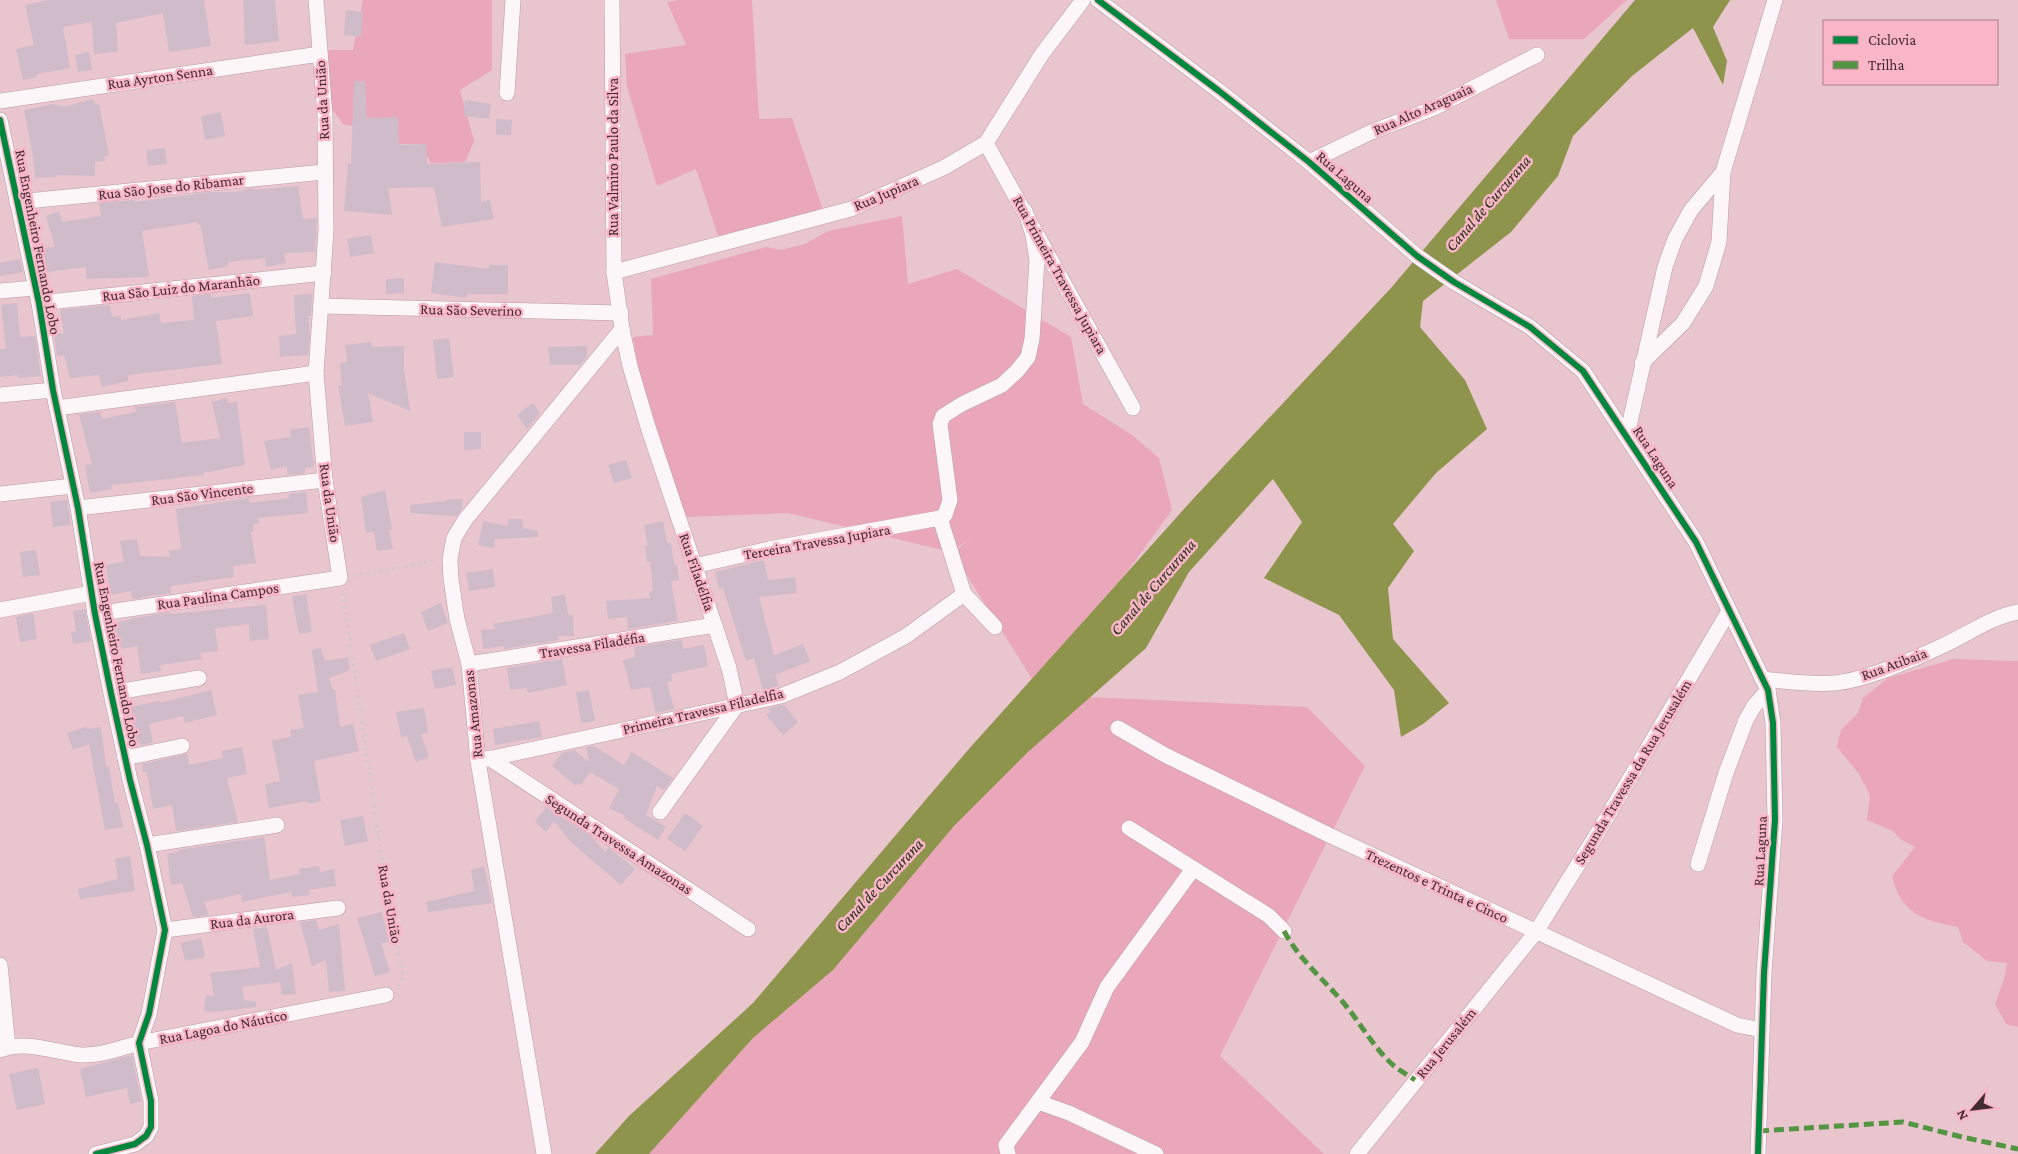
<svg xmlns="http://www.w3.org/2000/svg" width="2018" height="1154" font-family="'Crimson Pro',serif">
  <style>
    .green { fill: #eaa7ba }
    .water { fill: #8f944d }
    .building { fill: #cfbbc9 }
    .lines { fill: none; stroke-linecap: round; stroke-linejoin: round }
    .street-casing { stroke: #b99ca4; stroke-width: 16 }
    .path { stroke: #d3c8cb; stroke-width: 3; stroke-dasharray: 2.5 4; stroke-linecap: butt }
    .street { stroke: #fcf6f8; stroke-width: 15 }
    .quiet { stroke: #539542; stroke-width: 5; stroke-dasharray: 10 5; stroke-linecap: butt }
    .cycleway-casing { stroke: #f8b6c7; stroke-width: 9 }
    .cycleway { stroke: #00873e; stroke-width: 6 }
    .labels { text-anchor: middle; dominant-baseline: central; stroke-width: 5; stroke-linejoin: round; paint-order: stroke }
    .street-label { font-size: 15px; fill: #442a31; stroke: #f8b6c7 }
    .water-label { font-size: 16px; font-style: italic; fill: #292f19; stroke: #f8b6c7 }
  </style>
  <rect width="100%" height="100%" fill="#e9c5ce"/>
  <g class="green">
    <polygon points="363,0 492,0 492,70 460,90 474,141 465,162 431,163 420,144 380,144 378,131 343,124 329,105 328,50 353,50"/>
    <polygon points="679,0 752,0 759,119 792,118 823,210 718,236 696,169 657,186 627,87 625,54 686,45 667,2"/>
    <polygon points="1496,0 1627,0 1584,39 1509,39"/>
    <polygon points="902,216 908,284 957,269 1071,337 1083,404 1132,435 1159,458 1172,510 1127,572 1032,679 953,553 972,537 951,552 788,513 685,517 639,372 633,337 653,335 651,279 766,247 781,250 805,244 828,231"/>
    <path d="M1954 659 2018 661V1027L2006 1024 1995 1004 2004 979 2007 963 1987 961 1963 942 1958 927C1923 921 1901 913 1892 876L1915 847 1900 839 1893 831 1867 820 1870 795 1859 774 1837 747 1841 730 1858 713 1863 698 1888 678Z"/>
    <polygon points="1090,697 1307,707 1365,766 1220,1056 1324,1154 649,1154 753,1038 833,970 954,826 1028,752"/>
  </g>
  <polygon class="water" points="1635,0 1730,0 1713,27 1727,61 1723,85 1693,28 1632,76 1573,136 1558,176 1511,232 1423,301 1420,327 1465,380 1487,429 1436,473 1393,524 1414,551 1388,588 1393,639 1449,703 1423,724 1401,737 1394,690 1339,615 1264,578 1302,522 1273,479 1189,572 1146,648 1028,752 954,826 833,970 753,1038 649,1154 595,1154 629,1116 753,1003 968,750 1193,499 1391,288"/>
  <g class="building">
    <polygon points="49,0 204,0 211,46 169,52 163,13 116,23 118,52 94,54 92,22 63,27 70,68 37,74 37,77 23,80 16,49 34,45 25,5"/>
    <polygon points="243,0 275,0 279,41 245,45"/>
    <polygon points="346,10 363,12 361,37 344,35"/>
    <polygon points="89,52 92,70 78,72 75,55"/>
    <polygon points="354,81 365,81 367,118 398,117 399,145 426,144 427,164 480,162 481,202 490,200 494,219 442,227 434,187 388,188 392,215 344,211 348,163 351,164"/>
    <polygon points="93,99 95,105 99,104 109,155 104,156 105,161 95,162 95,176 56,175 56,177 35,178 33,156 24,110 53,104 64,107"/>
    <polygon points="465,100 491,104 489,119 464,116"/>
    <polygon points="221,112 225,136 205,140 201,116"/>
    <polygon points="496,119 512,120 511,135 496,135"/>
    <polygon points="165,148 167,164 148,166 146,150"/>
    <polygon points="298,186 303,219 317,218 315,252 284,253 286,263 266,267 265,258 228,262 228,266 209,270 200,224 197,225 197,222 142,231 149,277 86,279 86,267 47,272 47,268 41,269 38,255 45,254 44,248 55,247 46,216 59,212 62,222 101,216 99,203 134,200 135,202 211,192 234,192 254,188 255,190"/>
    <polygon points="371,235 374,253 350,257 347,239"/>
    <polygon points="20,259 23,272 0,276 0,263"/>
    <polygon points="435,262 489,269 489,265 508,265 508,294 467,294 466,298 431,293"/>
    <polygon points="404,278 404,293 386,294 386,279"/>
    <polygon points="250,293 253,316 216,321 222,364 128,375 128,381 102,387 99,375 70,378 64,355 57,356 54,334 64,333 60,310 110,305 112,317 121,316 121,320 159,313 161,323 194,320 192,296 211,294 211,298"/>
    <polygon points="312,294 311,316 308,316 310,332 308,355 280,357 279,336 296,334 294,295"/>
    <polygon points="17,303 20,337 35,336 41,376 18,378 18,375 0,377 0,349 6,349 1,305"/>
    <polygon points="449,338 454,377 437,379 433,340"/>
    <polygon points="371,342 372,347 404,346 404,369 410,411 368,393 373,422 345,426 338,385 342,386 340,363 347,362 345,345"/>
    <polygon points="587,346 587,356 580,365 550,365 548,347"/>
    <polygon points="227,398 228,403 237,402 245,465 203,473 204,475 111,485 112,489 90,493 85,465 92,464 79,414 100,412 102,419 136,412 135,407 175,402 182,443 220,438 212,402"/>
    <polygon points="533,403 540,413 527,429 517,415"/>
    <polygon points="309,427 314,467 305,468 305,473 287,475 287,466 271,470 264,441 291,437 290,430"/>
    <polygon points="464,432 481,432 481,449 464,450"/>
    <polygon points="626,460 632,478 614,483 608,465"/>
    <polygon points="385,490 392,529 389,530 393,549 377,551 374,532 366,533 361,497"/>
    <polygon points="306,492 308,513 258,518 259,523 253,524 254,531 251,532 256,563 233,566 234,577 171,586 171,593 132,599 131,591 110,595 106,565 124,562 120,541 137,539 140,556 170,557 169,551 181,549 176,509 249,498 249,503 289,498 289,494"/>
    <polygon points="447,499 463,499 462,509 457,516 410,513 410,505 447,501"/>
    <polygon points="67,500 71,525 53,527 50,502"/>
    <polygon points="508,519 522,519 523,528 538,531 538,537 495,539 494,548 478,545 483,521 508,526"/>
    <polygon points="663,521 667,543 671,543 674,565 677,565 679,580 671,581 678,621 628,629 627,617 608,619 606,601 650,598 649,592 653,591 650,561 647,562 645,546 648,545 644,525"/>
    <polygon points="36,550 40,575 23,577 20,552"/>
    <polygon points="764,560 768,580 795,577 797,593 759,597 774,655 803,644 810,661 775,675 779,686 763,690 754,658 746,661 723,588 719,589 715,572"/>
    <polygon points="493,569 495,587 469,591 466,573"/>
    <polygon points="306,594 312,632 299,634 292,596"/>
    <polygon points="565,594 568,615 573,615 574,636 558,636 559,640 504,649 504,646 483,649 481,630 495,629 493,624 553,613 551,597"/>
    <polygon points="441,603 448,623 428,631 421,612"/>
    <polygon points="266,605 269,639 250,641 249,624 215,628 218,651 200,653 202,659 160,665 161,671 141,674 137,646 121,649 119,637 110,638 107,625 135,618 171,612 171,614"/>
    <polygon points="85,609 91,641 73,644 71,632 76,631 73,611"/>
    <polygon points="33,613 37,639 20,642 16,617"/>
    <polygon points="404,633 410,649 376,661 370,645"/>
    <polygon points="682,640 683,649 704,645 708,666 671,674 672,681 667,682 674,709 656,713 650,687 631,690 623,660 635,657 634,647"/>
    <polygon points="321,648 325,661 348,657 350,670 329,678 333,690 335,690 340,727 353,724 359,751 314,761 321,801 308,804 307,801 269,808 265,784 280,781 272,740 291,737 290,730 304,728 298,695 318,692 312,650"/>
    <polygon points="562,659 567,685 528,693 527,688 510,690 507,668"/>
    <polygon points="452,667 456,685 435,689 431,671"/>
    <polygon points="211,690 217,715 185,723 183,716 149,724 153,743 140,745 140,742 137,743 129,707 160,701 160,703"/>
    <polygon points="589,690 595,721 581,723 576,692"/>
    <polygon points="784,705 798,722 783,735 766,715 770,712 768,708"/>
    <polygon points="424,708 428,733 421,734 429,757 416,762 407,736 401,737 396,712"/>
    <polygon points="539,721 542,737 495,745 493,729"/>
    <polygon points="86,727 87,729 101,727 106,767 109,767 115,803 118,802 123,827 105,830 89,744 73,750 67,733"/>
    <polygon points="594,746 624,765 632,752 673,778 664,790 657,786 646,815 666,827 658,840 624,818 625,816 609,808 619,789 590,772 582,784 575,785 552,766 562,753 574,750 589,762 586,747"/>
    <polygon points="242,747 247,774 227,778 238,822 176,831 172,805 153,809 147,772 143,772 142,764 187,754 189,765 223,758 222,751"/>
    <polygon points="545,806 591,836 605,852 609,848 635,869 621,885 571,842 554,821 546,832 535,821 545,809"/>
    <polygon points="685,813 703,826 685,851 667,839"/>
    <polygon points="363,816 368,841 345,846 340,820"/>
    <polygon points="264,837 270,880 300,874 299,869 319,866 320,872 334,869 336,886 308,890 310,895 292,897 291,892 242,902 241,894 204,902 209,915 193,917 182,883 171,885 167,854 179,852 178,850"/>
    <polygon points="130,856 135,891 80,899 78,889 118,879 115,859"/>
    <polygon points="484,866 492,903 428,912 426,902 474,891 471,870"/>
    <polygon points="382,912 389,942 381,943 390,972 375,976 357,918"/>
    <polygon points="316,920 319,930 339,924 345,991 329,992 326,960 312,966 300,922"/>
    <polygon points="267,927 276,970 292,963 296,994 282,995 280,982 242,987 244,1000 256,1002 256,1007 212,1012 204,1011 206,995 214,996 210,973 260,967 253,929"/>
    <polygon points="201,938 205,957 185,961 181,943"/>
    <polygon points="132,1055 141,1101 130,1104 127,1088 86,1097 80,1069"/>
    <polygon points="38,1068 45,1104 17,1110 9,1074"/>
  </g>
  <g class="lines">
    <defs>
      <g id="street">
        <polyline points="612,0 614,272 622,329 630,366 648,427 729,668 737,705 660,812"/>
        <polyline points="1098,0 1219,91 1309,162 1417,256 1454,282 1530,327 1583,371 1696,542 1768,690 1773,723 1775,820 1764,973 1758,1154"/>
        <polyline points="507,93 513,0"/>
        <polyline points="0,101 320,54"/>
        <polyline points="0,120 39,303 53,390 78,508 95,614 111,693 130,780 147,845 165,930 149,1014 139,1043 151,1101 151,1127 146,1136 135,1144 96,1154"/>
        <polyline points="986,143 1133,408"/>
        <polyline points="1309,162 1369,133 1434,108 1537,55"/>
        <polyline points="17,202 324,172"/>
        <polyline points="614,272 851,209 943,168 986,143 1042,54 1083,0"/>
        <polyline points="0,291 34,288"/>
        <polyline points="39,303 324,273"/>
        <polyline points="321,306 621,313"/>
        <polyline points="1642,363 1683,323 1706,286 1719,242 1723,172"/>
        <polyline points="0,395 53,390"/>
        <polyline points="57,408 316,373"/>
        <polyline points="1627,435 1665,267 1675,239 1691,210 1723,172 1775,0"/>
        <polyline points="0,494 73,486"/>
        <polyline points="78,508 325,480"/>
        <polyline points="940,518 964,594 995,627"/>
        <polyline points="694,566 769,549 940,518 945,515 950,500 940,424 943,416 962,404 1002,385 1017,371 1028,357 1032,339 1037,260 1033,235 1025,211"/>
        <polyline points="0,610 92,593"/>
        <polyline points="95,614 340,578 325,480 316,373 326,231 325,116 316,0"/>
        <polyline points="469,664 715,625"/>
        <path d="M1762 679C1786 681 1810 685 1834 683 1863 681 1915 659 1942 646 1967 635 1990 617 2018 612"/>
        <polyline points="111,693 199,678"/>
        <polyline points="1118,728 1165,755 1329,835 1737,1025 1762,1030"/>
        <polyline points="125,758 182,746"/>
        <polyline points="489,758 748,929"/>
        <polyline points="478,761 781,696 840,672 906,636 964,594"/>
        <polyline points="1129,828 1269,916 1284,931"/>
        <polyline points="147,845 277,825"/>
        <polyline points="1698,864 1726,773 1746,720 1754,706 1768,690"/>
        <polyline points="165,930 338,908"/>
        <polyline points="0,965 8,1047"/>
        <path d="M0 1050C27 1040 54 1052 81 1055 101 1056 120 1048 139 1043L386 995"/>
        <polyline points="1038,1102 1069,1113 1156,1154"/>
        <polyline points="544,1154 478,761 469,664 457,619 451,579 450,559 454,538 465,520 622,329"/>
        <polyline points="1008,1154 1006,1145 1082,1042 1107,987 1193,869"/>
        <polyline points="1357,1154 1536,932 1594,839 1729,611"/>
      </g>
    </defs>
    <use href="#street" class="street-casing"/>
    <g class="path">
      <polyline points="354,576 434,561"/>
      <polyline points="343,593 387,895 403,974 399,986"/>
    </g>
    <use href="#street" class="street"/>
    <g class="quiet">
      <path d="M1284 931C1299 959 1321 977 1342 1001 1360 1022 1373 1047 1393 1065 1400 1071 1408 1075 1415 1080"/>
      <polyline points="1759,1131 1903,1122 1962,1137 2018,1149"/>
    </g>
    <defs>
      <g id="cycleway">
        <polyline points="1098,0 1219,91 1309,162 1417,256 1454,282 1530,327 1583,371 1696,542 1768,690 1773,723 1775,820 1764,973 1758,1154"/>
        <polyline points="0,120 39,303 53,390 78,508 95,614 111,693 130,780 147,845 165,930 149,1014 139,1043 151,1101 151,1127 146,1136 135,1144 96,1154"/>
      </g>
    </defs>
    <use href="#cycleway" class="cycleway-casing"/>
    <use href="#cycleway" class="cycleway"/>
  </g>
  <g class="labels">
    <g class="street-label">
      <text transform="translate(160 77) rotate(-8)">Rua Ayrton Senna</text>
      <text transform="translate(322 100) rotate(-93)">Rua da União</text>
      <text transform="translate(1423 109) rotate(-24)">Rua Alto Araguaia</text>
      <text transform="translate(613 157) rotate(-90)">Rua Valmiro Paulo da Silva</text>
      <text transform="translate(1345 177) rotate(41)">Rua Laguna</text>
      <text transform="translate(171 187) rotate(-6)">Rua São Jose do Ribamar</text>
      <text transform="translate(886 193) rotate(-23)">Rua Jupiara</text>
      <text transform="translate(38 242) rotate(79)">Rua Engenheiro Fernando Lobo</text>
      <text transform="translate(1060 275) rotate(61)">Rua Primeira Travessa Jupiara</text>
      <text transform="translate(181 288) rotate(-6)">Rua São Luiz do Maranhão</text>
      <text transform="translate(471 310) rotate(1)">Rua São Severino</text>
      <text transform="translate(1656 457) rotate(57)">Rua Laguna</text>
      <text transform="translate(202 494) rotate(-7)">Rua São Vincente</text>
      <text transform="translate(330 503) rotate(82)">Rua da União</text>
      <text transform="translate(817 542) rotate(-10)">Terceira Travessa Jupiara</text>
      <text transform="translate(697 572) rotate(71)">Rua Filadélfia</text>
      <text transform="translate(218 596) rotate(-8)">Rua Paulina Campos</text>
      <text transform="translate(592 645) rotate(-9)">Travessa Filadéfia</text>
      <text transform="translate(117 654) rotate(79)">Rua Engenheiro Fernando Lobo</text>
      <text transform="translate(1894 664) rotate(-20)">Rua Atibaia</text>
      <text transform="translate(703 711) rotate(-13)">Primeira Travessa Filadelfia</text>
      <text transform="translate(473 714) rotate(-96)">Rua Amazonas</text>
      <text transform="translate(1633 772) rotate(-59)">Segunda Travessa da Rua Jerusalém</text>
      <text transform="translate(619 844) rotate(33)">Segunda Travessa Amazonas</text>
      <text transform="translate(1760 851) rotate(-87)">Rua Laguna</text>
      <text transform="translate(1437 886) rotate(25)">Trezentos e Trinta e Cinco</text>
      <text transform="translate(390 904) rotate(80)">Rua da União</text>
      <text transform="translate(252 919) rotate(-7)">Rua da Aurora</text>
      <text transform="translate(223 1027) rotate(-11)">Rua Lagoa do Náutico</text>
      <text transform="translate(1446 1043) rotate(-51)">Rua Jerusalém</text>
    </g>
    <g class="water-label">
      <text transform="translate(1488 203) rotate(-49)">Canal de Curcurana</text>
      <text transform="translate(1153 587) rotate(-49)">Canal de Curcurana</text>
      <text transform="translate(879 885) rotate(-47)">Canal de Curcurana</text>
    </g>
  </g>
  <rect x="1823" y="20" width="175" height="65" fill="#f8b6c7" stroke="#b07e8b"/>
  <rect x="1833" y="36" width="25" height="8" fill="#00873e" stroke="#b07e8b"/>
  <text x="1868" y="45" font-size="15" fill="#442a31">Ciclovia</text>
  <rect x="1833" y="61" width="25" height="8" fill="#539542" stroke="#b07e8b"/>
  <text x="1868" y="70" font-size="15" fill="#442a31">Trilha</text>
  <g transform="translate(1973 1109) rotate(242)" stroke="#f8b6c7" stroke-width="4" paint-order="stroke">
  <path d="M0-4L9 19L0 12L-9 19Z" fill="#442a31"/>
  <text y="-8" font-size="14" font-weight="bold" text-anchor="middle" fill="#442a31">N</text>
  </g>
</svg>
